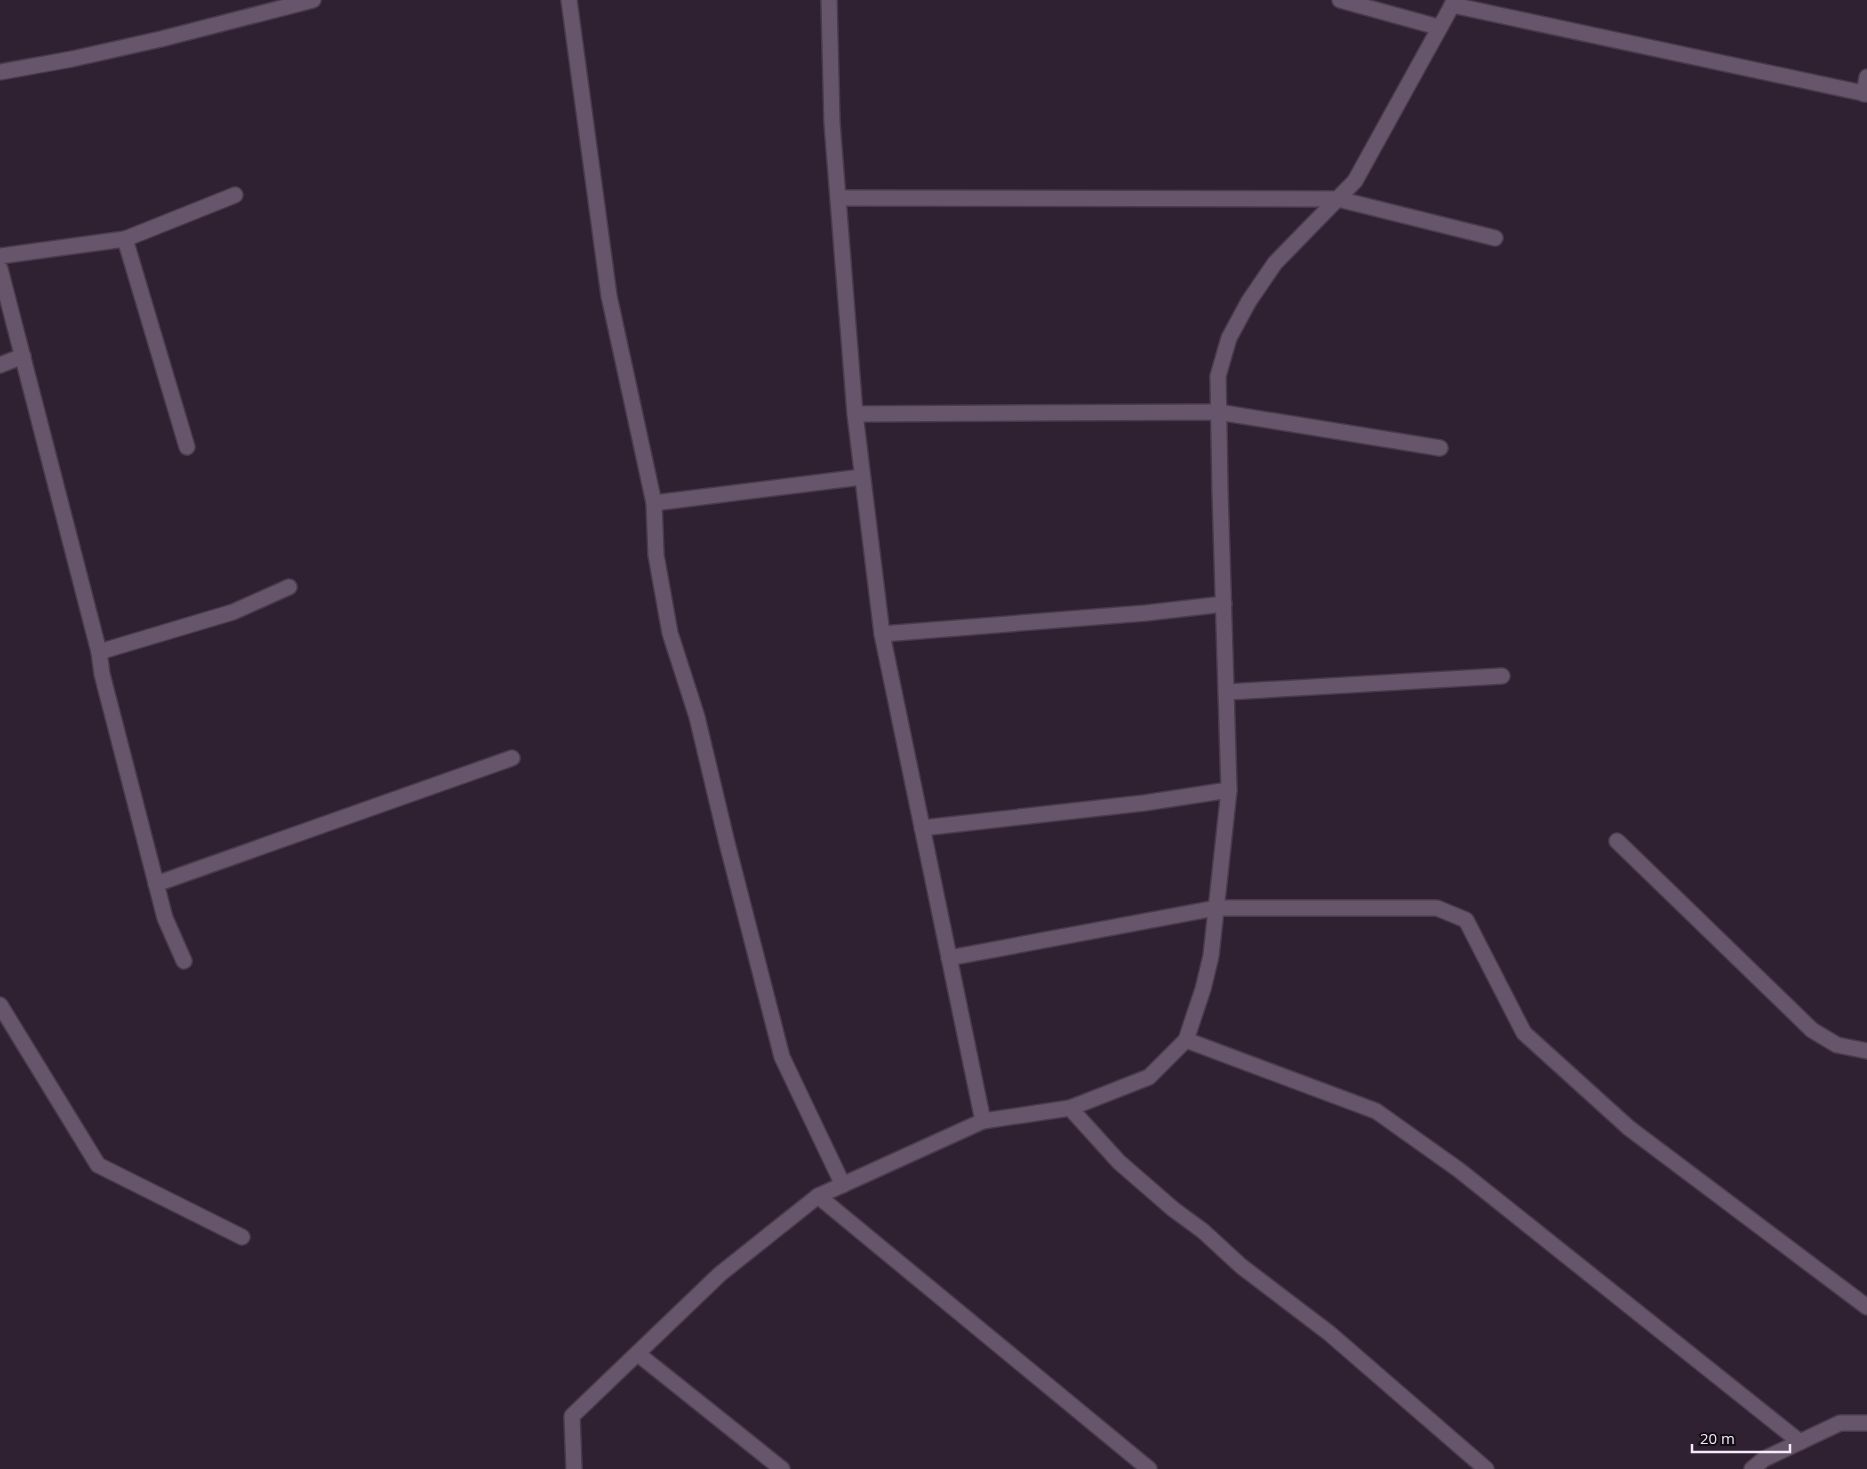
<svg xmlns="http://www.w3.org/2000/svg" width="1867" height="1469" font-family="'Open Sans',sans-serif">
  <style>
    .lines { fill: none; stroke-linecap: round; stroke-linejoin: round }
    .minor-casing { stroke: #483b4b; stroke-width: 18 }
    .minor { stroke: #67566b; stroke-width: 15 }
  </style>
  <rect width="100%" height="100%" fill="#2f2032"/>
  <g class="lines">
    <defs>
      <g id="minor">
        <polyline points="569,0 609,296 654,503 656,555 670,633 697,717 727,843 782,1057 843,1185"/>
        <polyline points="829,0 832,123 855,414 882,634 983,1121"/>
        <polyline points="1340,0 1438,27"/>
        <polyline points="1452,5 1867,94"/>
        <polyline points="0,72 72,59 161,39 313,0"/>
        <polyline points="1864,94 1867,77"/>
        <polyline points="839,198 1338,199 1495,238"/>
        <polyline points="125,239 235,195"/>
        <polyline points="0,256 125,239 187,447"/>
        <polyline points="0,269 99,652 102,674 165,918 184,961"/>
        <polyline points="0,365 23,356"/>
        <polyline points="855,414 1218,412 1440,448"/>
        <polyline points="654,503 862,477"/>
        <polyline points="882,634 1146,613 1224,604"/>
        <polyline points="99,652 233,612 289,587"/>
        <polyline points="1227,692 1502,676"/>
        <polyline points="922,828 1144,803 1229,790"/>
        <polyline points="1617,841 1812,1030 1837,1045 1867,1051"/>
        <polyline points="156,884 512,758"/>
        <polyline points="949,958 1216,908 1437,908 1466,920 1524,1033 1629,1128 1867,1307"/>
        <polyline points="0,1005 98,1165 242,1237"/>
        <polyline points="1186,1040 1376,1111 1459,1170 1800,1442"/>
        <polyline points="1070,1108 1119,1162 1173,1209 1203,1231 1241,1266 1329,1333 1486,1469"/>
        <polyline points="818,1196 1149,1469"/>
        <polyline points="638,1354 782,1469"/>
        <polyline points="574,1469 572,1416 720,1274 818,1196 983,1121 1070,1108 1149,1077 1186,1040 1203,989 1211,956 1229,790 1220,490 1218,376 1229,338 1249,301 1275,263 1355,181 1455,0"/>
        <polyline points="1752,1469 1764,1459 1840,1423 1867,1423"/>
      </g>
    </defs>
    <use href="#minor" class="minor-casing"/>
    <use href="#minor" class="minor"/>
  </g>
  <path d="M1692 1444v8h98v-8" fill="none" stroke="#f5ebf7" stroke-width="2.5"/>
  <text x="1700" y="1444" font-size="15" fill="#f5ebf7" stroke="#130d15" stroke-width="4" paint-order="stroke">20 m</text>
</svg>
